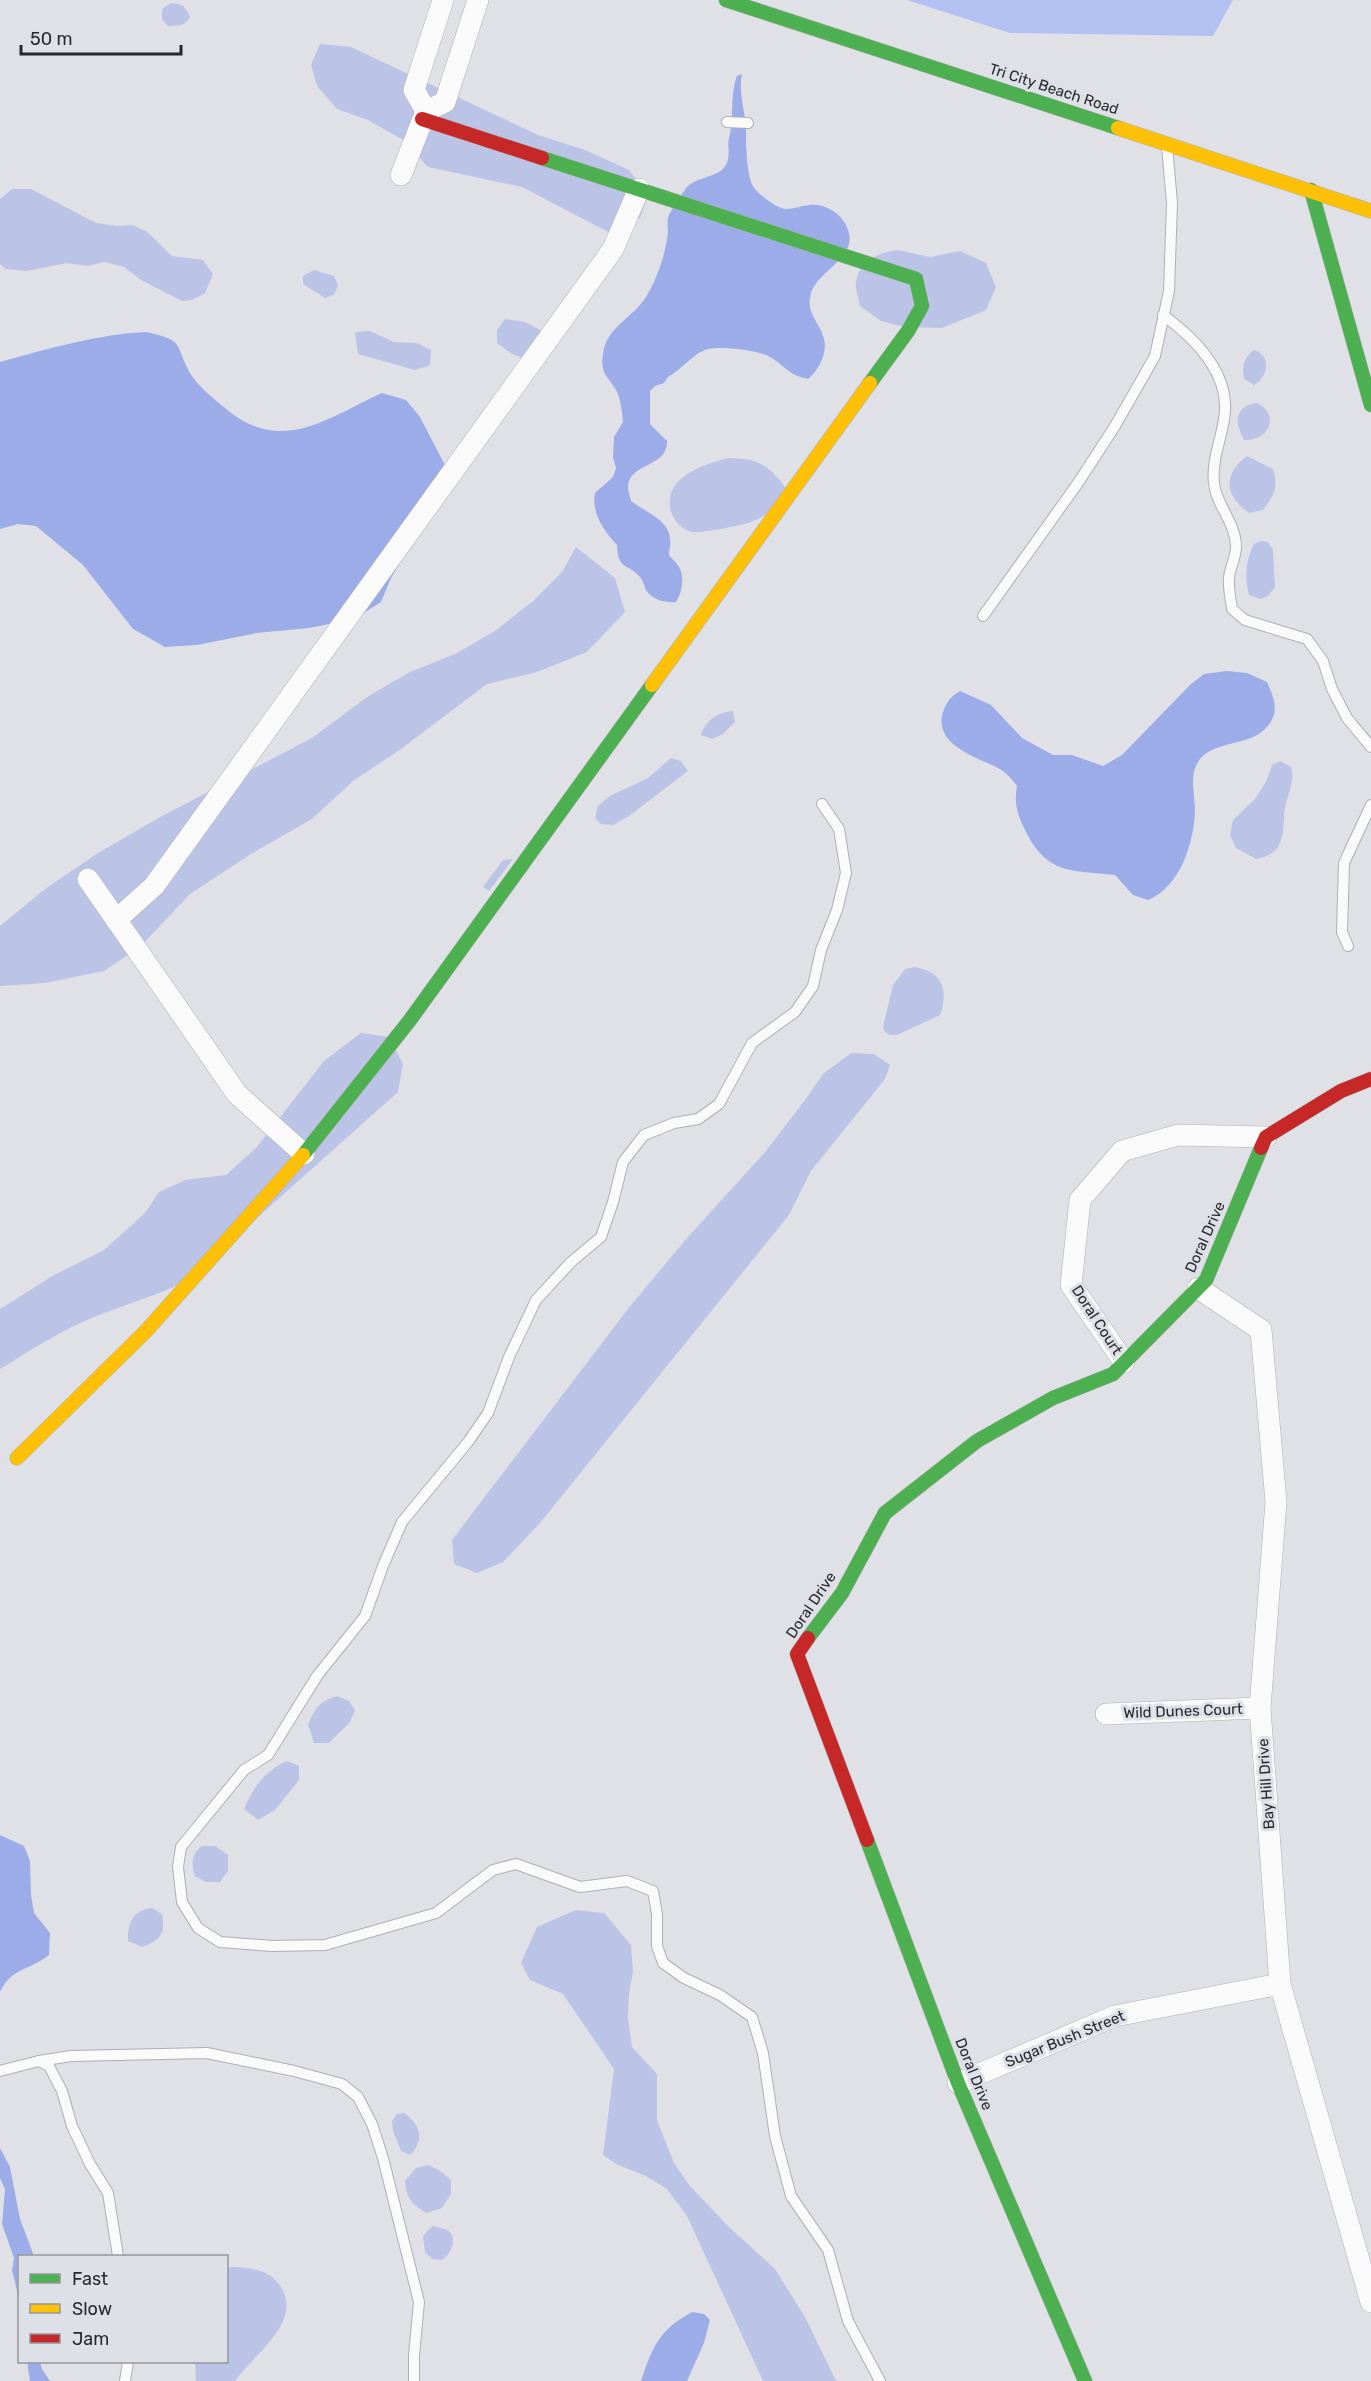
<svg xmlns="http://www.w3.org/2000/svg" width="1371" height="2381" font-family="Rubik,sans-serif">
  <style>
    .green { fill: #bbc4e7 }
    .forest { fill: #b3c1f2 }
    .water { fill: #9cace8 }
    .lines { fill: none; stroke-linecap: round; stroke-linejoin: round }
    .lane-casing { stroke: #aeafb2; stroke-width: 12 }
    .street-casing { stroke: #aeafb2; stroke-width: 22 }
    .fast-casing { stroke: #aeafb2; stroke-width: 15 }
    .slow-casing { stroke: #aeafb2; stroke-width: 15 }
    .jam-casing { stroke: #aeafb2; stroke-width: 15 }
    .lane { stroke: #fafafb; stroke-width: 10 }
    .street { stroke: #fafafb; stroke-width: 21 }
    .fast { stroke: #4caf50; stroke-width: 14 }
    .slow { stroke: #ffc107; stroke-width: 14 }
    .jam { stroke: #c62828; stroke-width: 14 }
    .labels { text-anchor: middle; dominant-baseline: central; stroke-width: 6; stroke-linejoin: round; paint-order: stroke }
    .street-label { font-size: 15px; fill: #28292c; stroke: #dee0e8 }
  </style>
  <rect width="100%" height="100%" fill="#e0e1e6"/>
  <g class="green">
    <path d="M171 3C182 3 186 7 190 17 185 26 178 26 168 26L162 19V9Z"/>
    <polygon points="320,44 351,47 538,135 585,150 629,170 648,196 640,218 612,234 522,187 428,167 403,140 368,120 337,109 317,86 311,65"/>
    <polygon points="12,189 31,189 96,223 116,226 132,225 146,231 172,256 203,260 213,274 205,293 192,300 182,301 141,280 124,267 105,262 87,266 67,263 27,271 6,269 0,264 0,199"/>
    <path d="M898 250 930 257 960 251 986 263 996 287 986 310 942 328 904 327 881 321 860 306C859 299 855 289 856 282 860 259 879 253 898 250Z"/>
    <polygon points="314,270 334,276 338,285 334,295 325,298 303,284 303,276"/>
    <polygon points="505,319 525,322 542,331 531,361 512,354 497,343 497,330"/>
    <polygon points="370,331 394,342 417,343 431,350 430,365 415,370 358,354 355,332"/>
    <path d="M1254 350C1272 355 1268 378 1254 385L1244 379C1242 366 1243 359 1254 350Z"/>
    <path d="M1257 403C1281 415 1269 441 1244 440 1234 423 1234 406 1257 403Z"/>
    <path d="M1247 456 1273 469C1279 486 1274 496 1263 510L1249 513C1225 496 1222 475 1247 456Z"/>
    <path d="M729 458C759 459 767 464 785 487 781 494 777 506 771 511 766 515 757 520 751 522 744 525 698 534 692 532 683 530 675 522 672 514 659 479 703 464 729 458Z"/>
    <path d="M1261 541 1268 542 1273 550 1275 587 1268 596 1261 599 1249 595C1244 577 1246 560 1254 544Z"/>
    <polygon points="576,547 615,578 625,612 587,652 537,672 487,684 401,749 353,781 312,819 251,854 190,894 140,947 104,971 45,983 0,986 0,926 45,889 98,853 162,816 312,738 367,697 410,672 455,654 495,631 533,601 562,572"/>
    <path d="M733 711 735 722 723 734 712 739 701 735C705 721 718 712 733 711Z"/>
    <polygon points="671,758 681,761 688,771 629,816 613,825 601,824 595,818 598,806 610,796 648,778"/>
    <path d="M1280 761 1291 767C1295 782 1288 793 1285 808 1283 820 1285 833 1279 845 1274 854 1266 857 1256 859L1236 848 1230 835 1233 820 1255 799 1266 782 1272 765Z"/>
    <polygon points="513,859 489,891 483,887 503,860"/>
    <path d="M915 967C942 972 949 989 940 1015L897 1035H890L885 1032 883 1027 893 985 905 969Z"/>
    <path d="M361 1033 389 1037 403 1064 398 1092 185 1282C155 1296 124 1305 94 1317 60 1331 31 1350 0 1369V1309L54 1275 104 1250 145 1213 159 1192 185 1180 226 1175 256 1148 324 1061Z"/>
    <polygon points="851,1053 874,1054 890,1065 885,1079 811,1171 789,1215 540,1523 503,1562 477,1573 454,1564 452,1540 627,1310 687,1238 766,1151 808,1096 823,1074"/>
    <path d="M337 1696 349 1701 355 1710 350 1722 329 1743H314L308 1724C315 1708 320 1701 337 1696Z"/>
    <path d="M287 1761 299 1766V1780L275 1810 258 1820 244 1809C253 1787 266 1770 287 1761Z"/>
    <path d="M201 1846H215L228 1855V1871L220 1882H206L195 1876C191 1862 191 1857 201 1846Z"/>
    <path d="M152 1908 162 1914C166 1934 160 1940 142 1947L128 1941C127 1923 133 1910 152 1908Z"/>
    <polygon points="576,1910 604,1913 631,1945 633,1972 629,1993 628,2018 632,2047 657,2074 657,2120 674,2163 690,2186 728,2226 775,2269 805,2317 836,2381 763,2381 687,2216 667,2189 646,2176 618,2165 603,2155 614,2069 563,1994 530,1980 521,1963 537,1927"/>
    <path d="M404 2113C421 2125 425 2140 410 2155L401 2151 393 2131 392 2121 397 2114Z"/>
    <path d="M428 2165 439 2170 451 2180V2194L442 2208 426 2213C412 2204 406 2198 405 2181L416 2168Z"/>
    <path d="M432 2226C436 2227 443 2228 447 2230 459 2238 451 2254 442 2260L432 2259 425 2252 423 2236Z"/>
    <path d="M232 2267C251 2268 270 2269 281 2287 303 2322 253 2355 235 2381H196L195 2362H226L227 2268Z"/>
  </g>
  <polygon class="forest" points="907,0 1233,0 1213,36 1010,33"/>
  <g class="water">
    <path d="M742 74C738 93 745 110 746 128 746 145 746 165 751 182 754 190 760 194 766 199 772 203 778 208 786 209 793 209 801 206 809 205 825 203 843 214 848 230 858 258 819 269 811 293 805 314 820 322 824 339 828 353 818 371 808 379 791 376 785 367 772 358 760 350 718 345 705 350 692 355 681 370 668 377L664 383 655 386 650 391V424L667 441C668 468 629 462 628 487 628 491 630 497 631 501 645 512 670 520 670 540 671 545 669 550 669 555 672 559 677 563 679 567 685 577 682 593 676 602 666 603 652 600 646 590 644 586 644 582 640 577 627 562 618 571 617 545 604 531 591 513 595 493L613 477 616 468 613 457 614 437 623 422C622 412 621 399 616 390 607 375 600 374 603 354 606 327 633 318 646 297 657 279 666 253 668 232 668 228 667 222 668 218 669 213 683 192 687 187 698 176 718 178 726 165 731 155 727 147 729 138 735 117 729 98 737 76Z"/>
    <path d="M146 332C188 341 173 345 192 376 200 388 214 399 225 408 281 456 327 418 382 393L406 400 420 417 449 473 440 496 391 578 381 602 354 619 309 628 257 633 197 645 165 647 133 629 83 565 36 526 18 524 0 529V362C48 349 97 334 146 332Z"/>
    <path d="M1227 671 1247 673 1267 682C1275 700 1280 713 1266 728 1248 748 1207 739 1196 766 1190 779 1195 796 1195 811 1194 843 1180 887 1148 900L1133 895 1115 875C1071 870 1047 875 1025 830 1017 815 1014 802 1017 786 1011 778 1005 771 996 767 975 757 933 744 943 712 947 701 950 697 960 691L991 705 1022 738 1053 755H1072L1103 766 1122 755 1190 685 1204 674Z"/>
    <path d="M0 1835 24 1846 30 1861 31 1895 34 1913 50 1933 49 1955C31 1970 12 1967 0 1992Z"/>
    <polygon points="0,2148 10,2167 20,2219 34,2256 20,2256 19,2299 12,2270 14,2258 2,2224 5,2189 0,2178"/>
    <path d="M692 2312 704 2314 710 2320 704 2343 687 2381H641C652 2347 660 2329 692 2312Z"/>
    <polygon points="27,2362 40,2362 42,2369 50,2381 30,2381"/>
  </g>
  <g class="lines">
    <defs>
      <g id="lane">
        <polyline points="727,122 748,123"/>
        <path d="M1163 315C1193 337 1227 369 1225 410 1224 434 1211 458 1214 483 1216 506 1236 522 1236 547 1236 557 1230 567 1229 578 1228 588 1231 599 1232 609L1245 620 1307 639 1323 661 1332 689 1347 718 1371 747"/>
        <polyline points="983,616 1078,483 1115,426 1155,356 1169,291 1172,203 1167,146"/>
        <polyline points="822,804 839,829 846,873 837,910 821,950 813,986 795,1012 752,1043 719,1104 698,1119 674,1123 644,1135 623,1162 613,1202 601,1237 571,1262 536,1300 509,1357 488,1413 468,1442 402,1522 383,1566 365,1616 317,1676 268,1755 244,1770 181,1847 178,1867 182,1902 198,1928 220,1942 272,1946 325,1945 436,1913 493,1870 516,1864 580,1887 627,1881 653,1891 657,1914 657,1946 663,1963 684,1978 720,1995 752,2017 763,2053 775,2136 791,2196 828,2250 848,2321 880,2381"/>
        <polyline points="1348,946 1342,932 1344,863 1371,805"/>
        <polyline points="39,2061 71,2056 207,2053 294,2071 342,2084 358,2097 372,2124 383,2158 419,2302 414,2355 414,2381"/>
        <polyline points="0,2071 39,2061 49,2066 62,2091 72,2126 90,2164 108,2193 118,2256"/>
        <polyline points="125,2381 128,2362"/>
      </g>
      <g id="street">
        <polyline points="426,111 414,90 443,0"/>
        <polyline points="401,175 426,111 445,102 478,0"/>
        <polyline points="88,879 237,1094 304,1154"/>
        <polyline points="116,920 154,886 613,249 639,189"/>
        <polyline points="1198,1288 1261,1330 1276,1502 1260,1708 1280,1984 1371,2302"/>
        <polyline points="1124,1362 1071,1285 1080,1200 1122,1151 1178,1135 1266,1137"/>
        <polyline points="1106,1714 1260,1708"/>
        <polyline points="958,2083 1115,2016 1280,1984"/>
      </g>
      <g id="fast">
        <polyline points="726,0 1118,128"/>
        <polyline points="542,158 916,279 922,306 908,331 870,383"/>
        <polyline points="1311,190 1371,405"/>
        <polyline points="303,1155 410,1020 652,685"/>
        <polyline points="808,1638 842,1593 885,1513 977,1441 1053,1398 1113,1374 1206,1280 1261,1148"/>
        <polyline points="867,1840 958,2083 1085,2381"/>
      </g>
      <g id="slow">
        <polyline points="1118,128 1371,211"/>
        <polyline points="652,685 870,383"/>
        <polyline points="17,1458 146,1331 303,1155"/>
      </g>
      <g id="jam">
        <polyline points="422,119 542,158"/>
        <polyline points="1261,1148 1266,1137 1341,1091 1371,1079"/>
        <polyline points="808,1638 797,1654 867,1840"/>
      </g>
    </defs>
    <use href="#lane" class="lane-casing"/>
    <use href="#street" class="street-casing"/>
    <use href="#fast" class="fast-casing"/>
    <use href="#slow" class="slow-casing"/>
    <use href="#jam" class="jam-casing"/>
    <use href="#lane" class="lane"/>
    <use href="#street" class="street"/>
    <use href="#fast" class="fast"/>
    <use href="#slow" class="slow"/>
    <use href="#jam" class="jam"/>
  </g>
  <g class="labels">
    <g class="street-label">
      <text transform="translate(1054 89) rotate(18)">Tri City Beach Road</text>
      <text transform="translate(1205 1237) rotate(-66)">Doral Drive</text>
      <text transform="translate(1097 1320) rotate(57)">Doral Court</text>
      <text transform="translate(811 1605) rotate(-56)">Doral Drive</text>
      <text transform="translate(1183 1711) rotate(-2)">Wild Dunes Court</text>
      <text transform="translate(1266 1784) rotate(-94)">Bay Hill Drive</text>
      <text transform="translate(1065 2039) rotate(-22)">Sugar Bush Street</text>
      <text transform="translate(974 2074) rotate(68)">Doral Drive</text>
    </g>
  </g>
  <rect x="18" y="2255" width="210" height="108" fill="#dee0e8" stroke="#95979d" stroke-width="1.5"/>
  <rect x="30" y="2274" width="30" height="9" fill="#4caf50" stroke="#95979d" stroke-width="1.5"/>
  <text x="72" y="2285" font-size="18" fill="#28292c">Fast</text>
  <rect x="30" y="2304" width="30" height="9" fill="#ffc107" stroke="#95979d" stroke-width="1.5"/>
  <text x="72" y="2315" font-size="18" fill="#28292c">Slow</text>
  <rect x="30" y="2334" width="30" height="9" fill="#c62828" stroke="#95979d" stroke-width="1.5"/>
  <text x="72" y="2345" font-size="18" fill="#28292c">Jam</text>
  <path d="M21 45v9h160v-9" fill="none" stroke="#28292c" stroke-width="3"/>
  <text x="30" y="45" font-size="18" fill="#28292c" stroke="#dee0e8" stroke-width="4.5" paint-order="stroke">50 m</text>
</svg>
